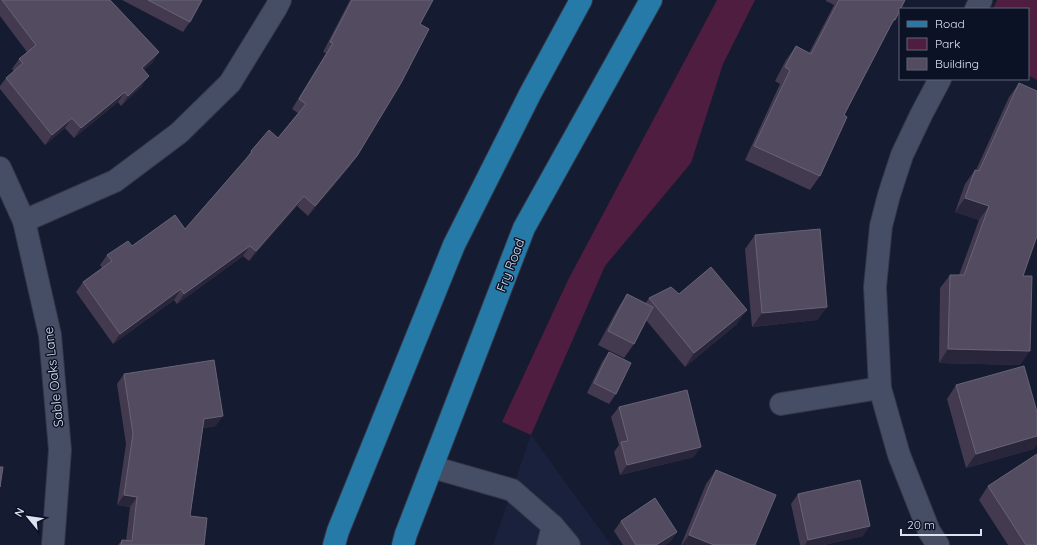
<svg xmlns="http://www.w3.org/2000/svg" width="1037" height="545" font-family="Quicksand,sans-serif">
  <style>
    .built { fill: #1a213c }
    .green { fill: #4e1d40 }
    .lines { fill: none; stroke-linecap: round; stroke-linejoin: round }
    .minor-casing { stroke: #333647; stroke-width: 24 }
    .major-casing { stroke: #333647; stroke-width: 24 }
    .minor { stroke: #464e66; stroke-width: 22 }
    .major { stroke: #267aa7; stroke-width: 22 }
    .wall { fill: #433a4f }
    .shaded-wall { fill: #29263b }
    .building { fill: #534c61; stroke: #696377 }
    .labels { text-anchor: middle; dominant-baseline: central; stroke-width: 3; stroke-linejoin: round; paint-order: stroke }
    .street-label { font-size: 13px; fill: #dde2f1; stroke: #0c1226 }
  </style>
  <rect width="100%" height="100%" fill="#151b30"/>
  <polygon class="built" points="531,435 611,545 493,545"/>
  <g class="green">
    <polygon points="717,0 755,0 723,64 691,163 605,266 531,435 502,422 568,280"/>
    <polygon points="997,0 1037,0 1037,80 1028,75 1028,9 993,9"/>
  </g>
  <g class="lines">
    <defs>
      <g id="minor">
        <polyline points="976,9 981,0"/>
        <polyline points="0,168 24,221 50,335 60,450 53,545"/>
        <polyline points="24,221 115,181 179,133 230,83 276,8 280,0"/>
        <polyline points="781,404 880,388"/>
        <polyline points="432,467 512,490 553,526 548,545"/>
        <polyline points="553,526 569,545"/>
        <polyline points="938,545 929,531 899,455 880,388 875,287 881,226 889,195 902,155 921,115 940,79"/>
      </g>
      <g id="major">
        <polyline points="334,545 338,531 454,245 530,94 581,0"/>
        <polyline points="403,545 406,534 524,228 651,0"/>
      </g>
    </defs>
    <use href="#minor" class="minor-casing"/>
    <use href="#major" class="major-casing"/>
    <use href="#minor" class="minor"/>
    <use href="#major" class="major"/>
  </g>
  <g class="wall">
    <polygon points="0,0 110,0 159,52 152,63 144,70 142,86 121,106 118,102 74,138 65,128 45,145 0,89 0,86 6,78 14,71 12,69 19,59 27,52 0,16"/>
    <polygon points="122,0 202,0 190,22 183,32"/>
    <polygon points="350,0 433,0 420,24 350,166 308,216 297,206 249,261 243,256 177,304 174,300 113,344 76,292 83,282 102,268 100,265 107,255 132,246 185,229 244,162 251,151 278,138 298,113 292,109 326,53 323,52"/>
    <polygon points="826,0 905,0 895,20 890,26 844,115 820,176 810,190 745,160 780,84 775,81 786,60 796,46 809,53 834,5 826,1"/>
    <polygon points="1019,83 1023,276 1020,365 939,363 940,288 950,275 959,275 979,220 955,212 965,184 975,170 976,170 1009,97"/>
    <polygon points="755,235 827,307 817,320 752,327 745,249"/>
    <polygon points="627,294 645,304 649,298 679,294 737,324 685,367 646,320 634,344 624,358 598,345 618,308"/>
    <polygon points="609,352 616,394 609,404 587,393 602,362"/>
    <polygon points="124,374 216,426 203,428 190,516 204,545 118,545 122,540 126,541 130,507 117,505 126,444 117,384"/>
    <polygon points="956,385 1037,412 1037,444 1034,449 966,468 947,399"/>
    <polygon points="619,407 694,457 620,475 614,452 619,445 611,417"/>
    <polygon points="716,470 755,545 681,545 706,484"/>
    <polygon points="988,486 1037,545 1008,545 979,500"/>
    <polygon points="798,494 863,536 824,545 800,545 791,504"/>
    <polygon points="621,521 677,532 670,542 665,545 623,545 614,531"/>
  </g>
  <g class="shaded-wall">
    <polygon points="159,52 152,63 135,78 142,68"/>
    <polygon points="149,76 142,86 121,106 128,96"/>
    <polygon points="125,92 118,102 74,138 81,128"/>
    <polygon points="72,118 65,128 45,145 52,135"/>
    <polygon points="357,156 350,166 308,216 315,206"/>
    <polygon points="304,196 297,206 249,261 256,251"/>
    <polygon points="965,198 989,206 979,220 955,212"/>
    <polygon points="250,246 243,256 177,304 184,294"/>
    <polygon points="181,289 174,300 113,344 120,334"/>
    <polygon points="827,307 817,320 752,327 762,313"/>
    <polygon points="747,310 737,324 685,367 694,353"/>
    <polygon points="948,349 1030,351 1020,365 939,363"/>
    <polygon points="223,416 216,426 197,429 204,419"/>
    <polygon points="1037,436 1037,444 1034,449 966,468 976,454"/>
    <polygon points="701,447 694,457 620,475 627,465"/>
    <polygon points="124,495 137,497 130,507 117,505"/>
    <polygon points="870,526 863,536 824,545 805,545 808,540"/>
    <polygon points="677,532 670,542 665,545 656,545"/>
    <polygon points="689,535 714,545 682,545"/>
  </g>
  <g class="building">
    <polygon points="2,0 110,0 159,52 142,68 149,76 128,96 125,92 81,128 72,118 52,135 6,78 23,63 19,59 36,45"/>
    <polygon points="148,0 202,0 190,22"/>
    <polygon points="352,0 433,0 420,24 429,29 401,83 357,156 315,206 304,196 256,251 250,246 184,294 181,289 120,334 83,282 112,261 107,255 128,241 132,246 175,215 185,229 252,152 251,151 269,130 278,138 306,104 299,99 333,43 330,42"/>
    <polygon points="839,0 905,0 895,20 894,19 844,115 847,117 820,176 754,146 790,70 785,67 796,46 811,54"/>
    <polygon points="1019,83 1037,91 1037,236 1023,276 1032,276 1030,351 948,349 950,275 964,275 989,206 965,198 975,170 979,171"/>
    <polygon points="820,229 827,307 762,313 755,235"/>
    <polygon points="711,267 747,310 694,353 649,298 671,287 679,294"/>
    <polygon points="627,294 653,307 634,344 608,331"/>
    <polygon points="609,352 631,363 616,394 594,383"/>
    <polygon points="214,360 223,416 204,419 190,516 207,518 204,545 121,545 122,540 132,541 137,497 124,495 133,434 124,374"/>
    <polygon points="1024,366 1037,412 1037,436 976,454 956,385"/>
    <polygon points="687,390 701,447 627,465 621,442 628,441 619,407"/>
    <polygon points="1037,454 1037,545 1026,545 988,486"/>
    <polygon points="0,467 3,467 0,487"/>
    <polygon points="716,470 776,495 755,545 714,545 689,535"/>
    <polygon points="860,480 870,526 808,540 798,494"/>
    <polygon points="655,498 677,532 656,545 636,545 621,521"/>
  </g>
  <g class="labels">
    <g class="street-label">
      <text transform="translate(510 265) rotate(-69)">Fry Road</text>
      <text transform="translate(53 377) rotate(-96)">Sable Oaks Lane</text>
    </g>
  </g>
  <rect x="899" y="8" width="130" height="72" fill="#0c1226" stroke="#606577"/>
  <rect x="907" y="21" width="20" height="6" fill="#267aa7" stroke="#606577"/>
  <text x="935" y="28" font-size="12" fill="#dde2f1">Road</text>
  <rect x="907" y="38" width="20" height="12" fill="#4e1d40" stroke="#606577"/>
  <text x="935" y="48" font-size="12" fill="#dde2f1">Park</text>
  <rect x="907" y="58" width="20" height="12" fill="#534c61" stroke="#606577"/>
  <text x="935" y="68" font-size="12" fill="#dde2f1">Building</text>
  <g transform="translate(28 517) rotate(299)" stroke="#0c1226" stroke-width="3" paint-order="stroke">
  <path d="M0-3L7 15L0 10L-7 15Z" fill="#dde2f1"/>
  <text y="-6" font-size="11" font-weight="bold" text-anchor="middle" fill="#dde2f1">N</text>
  </g>
  <path d="M901 529v6h80v-6" fill="none" stroke="#dde2f1" stroke-width="2"/>
  <text x="907" y="529" font-size="12" fill="#dde2f1" stroke="#0c1226" stroke-width="3" paint-order="stroke">20 m</text>
</svg>
